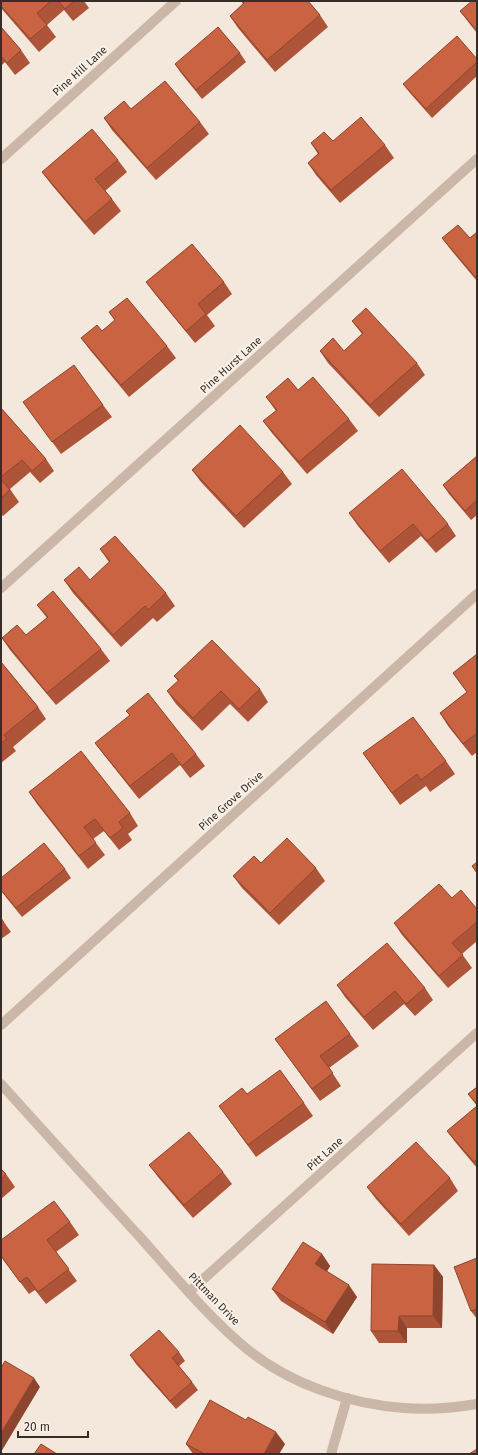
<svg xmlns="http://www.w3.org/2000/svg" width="478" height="1455" font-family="'Fira Sans',sans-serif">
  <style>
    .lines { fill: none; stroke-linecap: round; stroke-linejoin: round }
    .street { stroke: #cbb7a7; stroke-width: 10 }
    .wall { fill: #ae5539 }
    .shaded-wall { fill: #8d452e }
    .building { fill: #ca6342; stroke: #8d452e }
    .labels { text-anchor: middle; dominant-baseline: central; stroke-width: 4; stroke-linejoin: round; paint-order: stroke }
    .street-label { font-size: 11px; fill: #372d28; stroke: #faf2e8 }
  </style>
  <rect width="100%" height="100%" fill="#f3e8db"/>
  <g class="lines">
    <g class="street">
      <polyline points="1,159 176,1"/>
      <polyline points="1,588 477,159"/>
      <polyline points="1,1025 477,594"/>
      <path d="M1 1084C47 1135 93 1186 140 1237 174 1275 207 1316 247 1349 290 1384 349 1404 404 1408 428 1410 453 1408 477 1404"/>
      <polyline points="189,1292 477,1033"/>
      <polyline points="331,1454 347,1398"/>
    </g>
  </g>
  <g class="wall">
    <polygon points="1,1 84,1 89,8 73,21 64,10 47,25 56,37 39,52 1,8"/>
    <polygon points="241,1 308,1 320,15 328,27 275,72 238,28 230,16 243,4"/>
    <polygon points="477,1 477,33 469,23 460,11"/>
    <polygon points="1,27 21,50 30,63 15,75 5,62 1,66"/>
    <polygon points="240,53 246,62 202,99 181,73 175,64"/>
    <polygon points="477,59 477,76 432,118 410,93 403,84"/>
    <polygon points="131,109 200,122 209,134 156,180 112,130 104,118"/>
    <polygon points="333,141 385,145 394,158 340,203 316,175 308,163 318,154 311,143"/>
    <polygon points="118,160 127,172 105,191 112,199 121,211 94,235 51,184 42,172"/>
    <polygon points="477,232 477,281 451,250 442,238 470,238"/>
    <polygon points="146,282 224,282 232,294 207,315 215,326 195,343 155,294"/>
    <polygon points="109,312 167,346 176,358 129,397 90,350 81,338 102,331 115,320"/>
    <polygon points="352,321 417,363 425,375 379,417 328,363 320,351 344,351 362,334"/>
    <polygon points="298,390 349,419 358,431 307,474 272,433 263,421 276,411 266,397"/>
    <polygon points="23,402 103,405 112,417 61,454"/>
    <polygon points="1,408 46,459 54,471 40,483 30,472 10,489 19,502 3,516 1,514"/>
    <polygon points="477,456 477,515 471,520 449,494 443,485"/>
    <polygon points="192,470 283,472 292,484 244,528 201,482"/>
    <polygon points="349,513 448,524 456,536 436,553 421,536 389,563 358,526"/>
    <polygon points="100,549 166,593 175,606 157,622 153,618 121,647 73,593 64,580 90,580 109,562"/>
    <polygon points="37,605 101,649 110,661 56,705 10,650 2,638 26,635 47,618"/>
    <polygon points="477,654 477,752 472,756 448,726 440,713 467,692 453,673"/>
    <polygon points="1,662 38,707 46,719 13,747 16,751 1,763"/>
    <polygon points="174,676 260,689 268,702 248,722 230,704 202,731 176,704 167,691 178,681"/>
    <polygon points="126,711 196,754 205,766 190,778 180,765 139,799 104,755 95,743 130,716"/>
    <polygon points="363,753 446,761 455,774 430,792 426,786 400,805"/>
    <polygon points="29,792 130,813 138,826 128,834 132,840 119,850 104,831 93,839 105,855 88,869 37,804"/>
    <polygon points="261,863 316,868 325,881 279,925 242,888 233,876"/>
    <polygon points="65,869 71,878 22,917 1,891 1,878"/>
    <polygon points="452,898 477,909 477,941 462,954 472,968 448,988 402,935 394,923"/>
    <polygon points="1,918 11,932 1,939"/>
    <polygon points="337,985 425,988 433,1000 415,1016 404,1004 373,1030 345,997"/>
    <polygon points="350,1034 359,1046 329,1068 341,1086 320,1101 275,1039"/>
    <polygon points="477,1087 477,1168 456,1143 447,1131 477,1106 468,1094"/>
    <polygon points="247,1094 304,1103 313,1116 256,1157 219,1106"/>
    <polygon points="149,1165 223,1172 232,1184 193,1218 158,1177"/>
    <polygon points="1,1169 6,1174 15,1187 1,1199"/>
    <polygon points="450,1178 458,1191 409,1236 376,1199 367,1187"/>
    <polygon points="70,1222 79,1235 56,1252 77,1281 46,1304 35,1290 29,1294 2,1258 1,1257 1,1240"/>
    <polygon points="322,1254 330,1266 327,1271 357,1297 333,1334 281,1301 272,1289"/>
    <polygon points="477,1258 477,1319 471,1311"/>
    <polygon points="434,1265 443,1277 442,1328 407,1328 407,1343 379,1343 371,1331"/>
    <polygon points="179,1352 185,1361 179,1366 192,1382 198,1390 176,1409 136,1364 130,1355"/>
    <polygon points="186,1444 285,1444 279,1454 193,1454"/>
  </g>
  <g class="shaded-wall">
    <polygon points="322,1254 330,1266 324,1276 315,1264"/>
    <polygon points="434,1265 443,1277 442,1328 433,1316"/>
    <polygon points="349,1285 357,1297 333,1334 325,1322"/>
    <polygon points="399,1316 407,1328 407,1343 398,1331"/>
    <polygon points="34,1378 40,1387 1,1452 1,1433"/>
    <polygon points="276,1432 285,1444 279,1454 264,1454"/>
  </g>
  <g class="building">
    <polygon points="1,1 51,1 37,13 47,25 30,39 1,6"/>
    <polygon points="58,1 74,1 65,9"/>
    <polygon points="242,1 308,1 320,15 267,60 230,16 244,3"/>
    <polygon points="472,1 477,1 477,31 460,11"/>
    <polygon points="1,27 21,50 7,63 1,56"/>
    <polygon points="218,27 240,53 196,90 175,64"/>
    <polygon points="457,36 477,59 477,62 426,109 403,84"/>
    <polygon points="165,81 200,122 147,168 104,118 124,101 131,109"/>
    <polygon points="361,117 385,145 331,190 308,163 319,153 311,143 324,132 333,141"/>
    <polygon points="92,129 118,160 95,179 112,199 85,222 42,172"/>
    <polygon points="458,225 470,238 477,232 477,279 442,238"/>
    <polygon points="192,244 224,282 198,304 206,314 186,331 146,282"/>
    <polygon points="127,298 167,346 121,385 81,338 97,325 102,331 115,320 109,312"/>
    <polygon points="366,308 417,363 370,405 320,351 333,338 344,351 363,333 352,321"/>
    <polygon points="74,365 103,405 52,442 23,402"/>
    <polygon points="313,377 349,419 299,462 263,421 277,410 266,397 288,378 298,390"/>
    <polygon points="1,408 46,459 32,471 22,460 1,477"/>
    <polygon points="240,425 283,472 236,516 192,470"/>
    <polygon points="477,456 477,500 465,511 443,485"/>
    <polygon points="402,469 448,524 427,541 413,524 380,551 349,513"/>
    <polygon points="1,479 10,490 1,498"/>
    <polygon points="115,536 166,593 148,610 145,606 113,635 64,580 79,567 90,580 110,561 100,549"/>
    <polygon points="53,591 101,649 47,693 2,638 17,625 26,635 48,617 37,605"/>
    <polygon points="212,640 260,689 239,709 221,691 193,718 167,691 179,680 174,676"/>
    <polygon points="477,654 477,733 463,744 440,713 467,692 453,673"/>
    <polygon points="1,662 38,707 4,735 7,739 1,743"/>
    <polygon points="148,693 196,754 182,766 172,753 130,786 95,743 130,715 126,711"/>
    <polygon points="413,717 446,761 421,780 417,774 392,793 363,753"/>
    <polygon points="81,751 130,813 119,822 123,828 110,838 95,819 84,827 96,843 79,856 29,792"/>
    <polygon points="287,838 316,868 270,913 233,876 254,856 261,863"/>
    <polygon points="44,843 65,869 16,908 1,890 1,878"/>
    <polygon points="477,862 477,873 472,866"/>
    <polygon points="439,884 452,898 461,890 477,909 477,922 452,943 463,955 439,976 394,923"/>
    <polygon points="1,918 4,923 1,925"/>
    <polygon points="387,943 425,988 406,1004 395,991 364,1017 337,985"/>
    <polygon points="326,1001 350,1034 320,1056 333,1073 312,1089 275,1039"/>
    <polygon points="280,1070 304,1103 248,1145 219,1106 242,1088 247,1094"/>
    <polygon points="477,1087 477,1104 468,1094"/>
    <polygon points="477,1106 477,1159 474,1162 447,1131"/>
    <polygon points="189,1132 223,1172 184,1205 149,1165"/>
    <polygon points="416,1142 450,1178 401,1224 367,1187"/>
    <polygon points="1,1169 6,1174 1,1179"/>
    <polygon points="54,1201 70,1222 47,1240 69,1269 38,1292 27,1277 20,1282 1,1256 1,1240"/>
    <polygon points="303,1242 322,1254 315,1264 349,1285 325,1322 272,1289"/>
    <polygon points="477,1258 477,1309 471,1311 454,1267"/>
    <polygon points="372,1264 434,1265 433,1316 399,1316 398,1331 371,1331"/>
    <polygon points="159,1330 179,1352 172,1358 192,1382 170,1401 130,1355"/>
    <polygon points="5,1361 34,1378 1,1433 1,1368"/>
    <polygon points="210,1400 246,1420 248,1417 276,1432 264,1454 205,1454 186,1444"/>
    <polygon points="41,1444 57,1454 34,1454"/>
    <polygon points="477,1449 477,1454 469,1454"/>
  </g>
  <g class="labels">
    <g class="street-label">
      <text transform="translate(80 71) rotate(-42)">Pine Hill Lane</text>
      <text transform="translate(231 365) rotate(-42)">Pine Hurst Lane</text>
      <text transform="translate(231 801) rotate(-42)">Pine Grove Drive</text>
      <text transform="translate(325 1154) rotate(-42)">Pitt Lane</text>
      <text transform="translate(214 1299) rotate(46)">Pittman Drive</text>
    </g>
  </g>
  <rect width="478" height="1455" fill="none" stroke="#372d28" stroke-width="4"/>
  <path d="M18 1431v6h70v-6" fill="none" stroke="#372d28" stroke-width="2"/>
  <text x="24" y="1431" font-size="12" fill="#372d28" stroke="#faf2e8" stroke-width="3" paint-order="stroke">20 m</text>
</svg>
